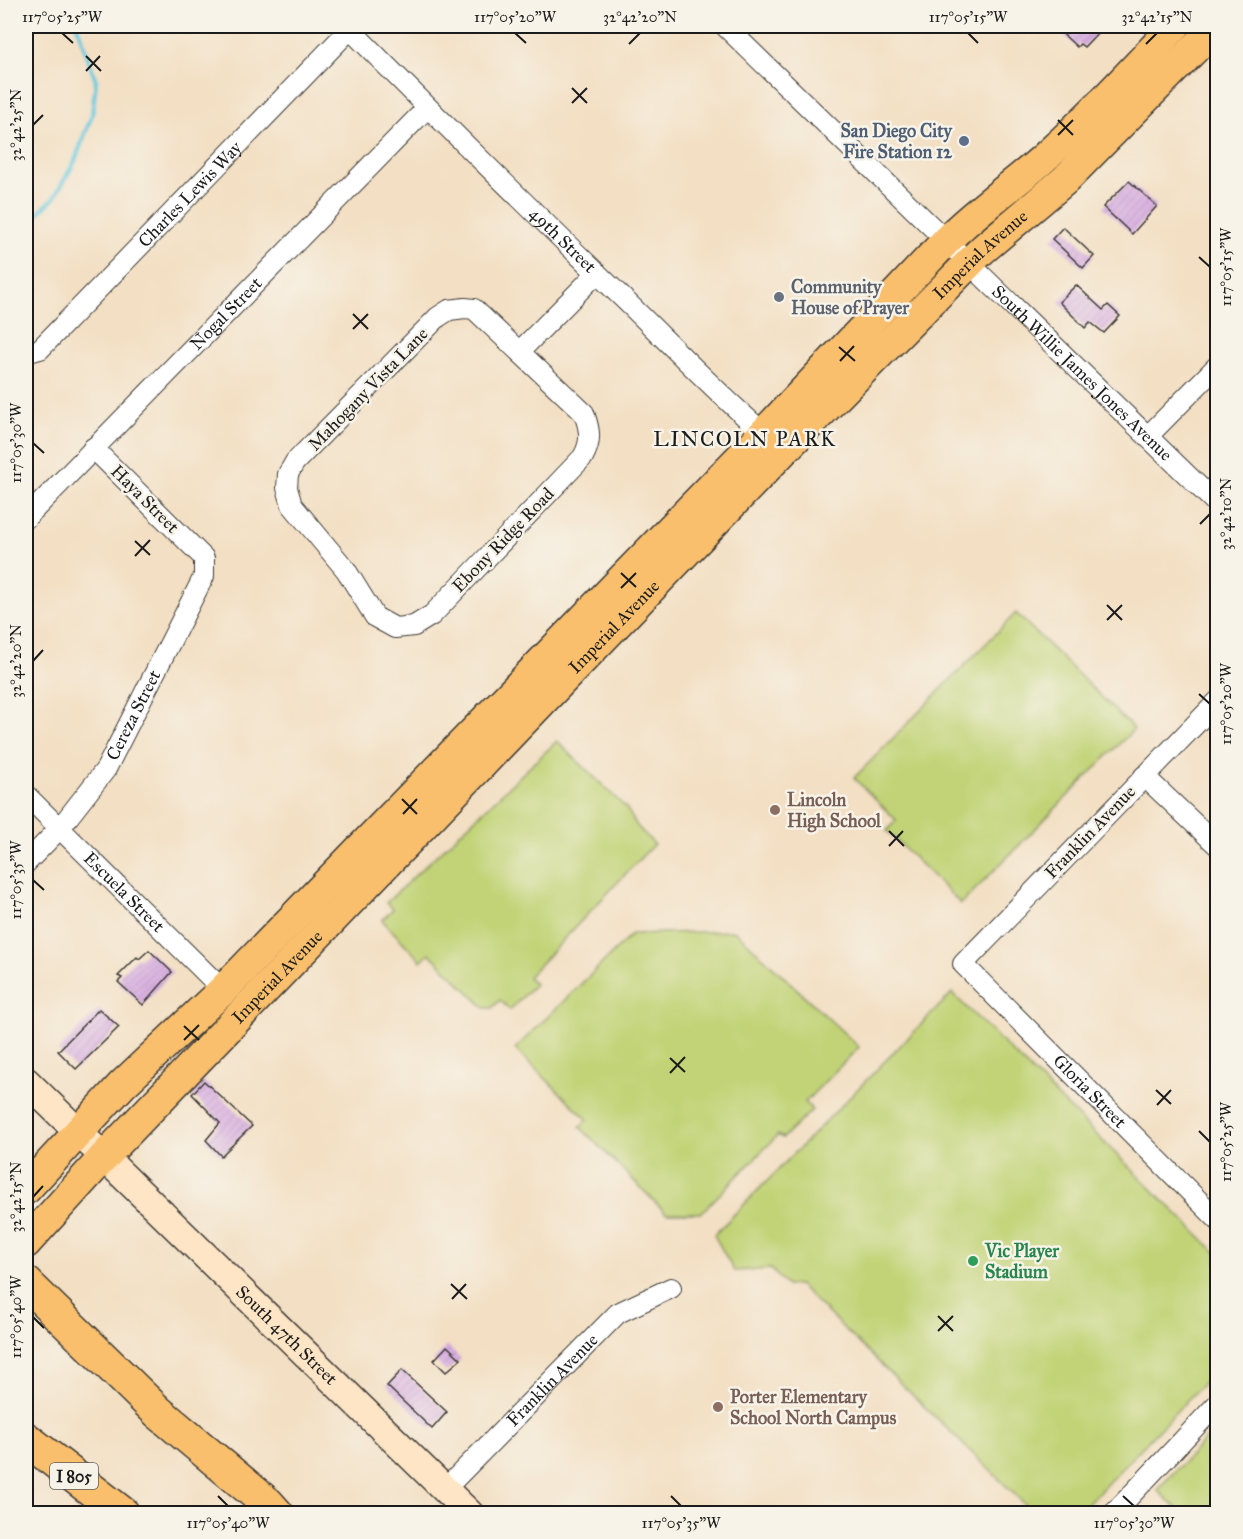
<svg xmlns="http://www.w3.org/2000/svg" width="1243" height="1539" font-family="'IM FELL Great Primer',serif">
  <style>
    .park { fill: #c1d376; stroke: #6e7849; stroke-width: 1.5 }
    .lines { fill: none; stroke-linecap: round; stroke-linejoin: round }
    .stream { stroke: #5fc6dc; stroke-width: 4.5 }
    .building { fill: url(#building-hatch) }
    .street-casing { stroke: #3c3935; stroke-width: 22 }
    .secondary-casing { stroke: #3c3935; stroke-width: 30 }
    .primary-casing { stroke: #3c3935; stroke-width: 33 }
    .highway-casing { stroke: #3c3935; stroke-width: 36 }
    .street { stroke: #fff; stroke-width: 20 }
    .secondary { stroke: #fde5c5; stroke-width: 27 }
    .primary { stroke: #f9bf6d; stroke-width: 30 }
    .highway { stroke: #f9bf6d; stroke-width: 33 }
    .ticks { fill: none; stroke: #1c1c1c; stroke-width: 2 }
    .service-dot { fill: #5c6f8a; stroke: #f7f3e8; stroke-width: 2 }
    .worship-dot { fill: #6b7280; stroke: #f7f3e8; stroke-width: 2 }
    .education-dot { fill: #8d6e63; stroke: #f7f3e8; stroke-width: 2 }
    .leisure-dot { fill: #2e9e5b; stroke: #f7f3e8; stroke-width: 2 }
    .labels { text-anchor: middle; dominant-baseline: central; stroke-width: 5; stroke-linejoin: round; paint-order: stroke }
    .shield { fill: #f7f3e8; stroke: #5e5c59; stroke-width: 1.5 }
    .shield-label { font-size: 16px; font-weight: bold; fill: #1c1c1c }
    .service-label { font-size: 18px; font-weight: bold; fill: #4e5e75; stroke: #f7f3e8; text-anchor: end }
    .street-label { font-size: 18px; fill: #1c1c1c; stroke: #f7f3e8 }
    .worship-label { font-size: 18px; font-weight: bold; fill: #5b616d; stroke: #f7f3e8; text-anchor: start }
    .education-label { font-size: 18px; font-weight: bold; fill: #785e54; stroke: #f7f3e8; text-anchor: start }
    .leisure-label { font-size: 18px; font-weight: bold; fill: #27864d; stroke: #f7f3e8; text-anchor: start }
    .quarter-label { font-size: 21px; letter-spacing: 1.5px; fill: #1c1c1c; stroke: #f7f3e8 }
    .neatline { fill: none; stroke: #1c1c1c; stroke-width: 2 }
    .ticks-label { font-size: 15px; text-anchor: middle; fill: #1c1c1c }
  </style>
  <defs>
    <pattern id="building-hatch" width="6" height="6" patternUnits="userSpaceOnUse" patternTransform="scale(1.5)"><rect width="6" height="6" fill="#d7abe1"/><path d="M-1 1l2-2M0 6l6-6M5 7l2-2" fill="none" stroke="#b893c0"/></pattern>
  </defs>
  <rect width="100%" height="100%" fill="#f7f3e8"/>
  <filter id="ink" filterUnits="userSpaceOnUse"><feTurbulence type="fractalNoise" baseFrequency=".0167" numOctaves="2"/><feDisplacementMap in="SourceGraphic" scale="12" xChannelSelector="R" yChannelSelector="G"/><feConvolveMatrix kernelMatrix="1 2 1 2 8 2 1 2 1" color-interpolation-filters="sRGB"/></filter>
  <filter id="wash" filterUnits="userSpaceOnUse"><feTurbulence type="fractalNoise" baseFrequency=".008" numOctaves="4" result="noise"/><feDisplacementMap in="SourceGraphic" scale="24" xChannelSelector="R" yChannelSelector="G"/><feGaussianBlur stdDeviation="1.35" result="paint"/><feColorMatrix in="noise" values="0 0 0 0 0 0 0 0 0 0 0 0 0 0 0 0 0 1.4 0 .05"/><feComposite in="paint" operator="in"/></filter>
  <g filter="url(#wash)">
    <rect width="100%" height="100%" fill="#f3dfc3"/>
    <g class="park">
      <polygon points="1016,613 1134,729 961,904 887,831 896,820 854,778"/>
      <polygon points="557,741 627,809 636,825 654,844 528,977 535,984 510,1010 500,1000 492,1008 485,1008 429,953 421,961 382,920 393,909 386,903"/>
      <polygon points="735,931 859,1047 805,1102 812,1110 783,1138 778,1135 701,1213 666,1213 580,1127 587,1119 515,1049 632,934"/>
      <polygon points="952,993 1217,1253 1217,1369 1079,1513 1034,1513 799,1285 787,1286 771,1269 734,1271 714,1235"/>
      <polygon points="1217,1427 1217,1513 1182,1513 1157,1490"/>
    </g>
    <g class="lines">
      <polyline class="stream" points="26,225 54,198 74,163 92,115 96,81 77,26"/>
    </g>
    <g id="blocks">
      <g class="building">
        <polygon points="1054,26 1104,26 1084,47 1080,44 1077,47"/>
        <polygon points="1129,181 1157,206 1132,234 1103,207"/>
        <polygon points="1063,227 1094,256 1083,268 1052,239"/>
        <polygon points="1076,285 1103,310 1108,305 1120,316 1104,333 1090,322 1085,328 1059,302"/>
        <polygon points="149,950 172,972 143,1005 118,982 122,978 118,976 137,957 139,959"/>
        <polygon points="99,1009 119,1027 76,1069 58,1051"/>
        <polygon points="204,1081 252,1126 221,1156 206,1140 220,1123 192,1094"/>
        <polygon points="447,1346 461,1359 446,1372 434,1360"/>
        <polygon points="402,1370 447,1412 432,1429 387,1386"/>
      </g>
    </g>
  </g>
  <g filter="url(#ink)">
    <use href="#blocks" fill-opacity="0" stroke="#3c3935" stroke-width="1.5"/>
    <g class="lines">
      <defs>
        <g id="street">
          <path id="s1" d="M347 26C439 119 533 212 628 303 676 350 722 398 773 441"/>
          <path id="s2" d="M725 26 1218 505"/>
          <path d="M465 308 474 309 584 413C590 430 592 441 583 457L432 615 414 626 395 628 375 617 346 570 292 505 287 488 288 474 295 462 438 317 449 310Z"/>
          <polyline points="520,351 597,273"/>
          <path id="s3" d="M26 353 40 349 350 29"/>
          <polyline points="1148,436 1218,365"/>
          <path id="s4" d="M26 518 427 108"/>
          <path id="s5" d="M1218 701 963 964 1218 1220"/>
          <polyline points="1144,776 1218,846"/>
          <path id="s6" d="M26 795 223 990"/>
          <path id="s7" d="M26 863 59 829 106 769 204 576V558L93 448"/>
          <path id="s8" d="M445 1489 618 1313 671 1288"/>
          <polyline points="1113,1514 1218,1403"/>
        </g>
        <g id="secondary">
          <path id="s9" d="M26 1081 470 1514"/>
        </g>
        <g id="primary">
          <path d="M26 1189 122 1085 223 990 764 433 946 241C976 210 1013 186 1045 157 1091 116 1133 70 1175 26"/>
          <path id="s10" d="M26 1243 103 1158 784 450 982 250 1065 180 1217 26"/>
        </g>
        <g id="highway">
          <polyline points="26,1283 158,1412 268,1504 277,1514"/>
          <polyline points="26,1439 123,1514"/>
        </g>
      </defs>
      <use href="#street" class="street-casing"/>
      <use href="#secondary" class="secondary-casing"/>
      <use href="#primary" class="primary-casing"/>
      <use href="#highway" class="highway-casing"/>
      <use href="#street" class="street"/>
      <use href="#secondary" class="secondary"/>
      <use href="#primary" class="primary"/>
      <use href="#highway" class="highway"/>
    </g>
  </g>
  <path class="ticks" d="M62 33 73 43M515 33 526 43M968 33 978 43M629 44 640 33M1146 44 1157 33M86 56 101 71M86 71 100 56M572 88 587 103M572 103 587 88M1058 120 1073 135M33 125 43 115M1058 135 1073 120M1199 257 1210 267M353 314 368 329M353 329 368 314M839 347 855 361M840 361 854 346M33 443 44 453M1200 524 1210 514M135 541 150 555M135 556 150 540M621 573 636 587M621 588 636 573M1107 605 1122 620M1107 620 1122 605M33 661 43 650M1199 694 1210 704M402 799 417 814M403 814 417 799M889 831 904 846M889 846 903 831M33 880 44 890M184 1026 199 1040M184 1040 199 1025M670 1058 685 1072M670 1073 685 1057M1156 1090 1171 1104M1157 1105 1171 1090M1199 1131 1210 1142M33 1197 43 1186M451 1284 467 1299M452 1299 466 1284M938 1316 953 1331M33 1317 44 1328M938 1331 953 1316M218 1496 228 1506M671 1496 681 1506M1123 1496 1134 1506"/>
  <circle class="service-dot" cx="964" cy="141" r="6"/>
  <circle class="worship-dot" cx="779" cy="297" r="6"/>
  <g class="education-dot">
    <circle cx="775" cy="810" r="6"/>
    <circle cx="718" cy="1407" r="6"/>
  </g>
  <circle class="leisure-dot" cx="973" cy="1261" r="6"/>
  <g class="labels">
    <rect class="shield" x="50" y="1463" width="48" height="26" rx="4.5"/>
    <g class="shield-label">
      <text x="74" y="1476">I 805</text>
    </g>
    <g class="service-label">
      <text x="952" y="131">San Diego City<tspan x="952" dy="21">Fire Station 12</tspan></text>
    </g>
    <g class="street-label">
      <text stroke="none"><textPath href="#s3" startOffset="230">Charles Lewis Way</textPath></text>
      <text stroke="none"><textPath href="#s1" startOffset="304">49th Street</textPath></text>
      <text stroke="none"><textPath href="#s10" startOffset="1374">Imperial Avenue</textPath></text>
      <text stroke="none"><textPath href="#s4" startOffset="286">Nogal Street</textPath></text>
      <text stroke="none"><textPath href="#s2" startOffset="498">South Willie James Jones Avenue</textPath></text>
      <text transform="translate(368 389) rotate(-46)">Mahogany Vista Lane</text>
      <text transform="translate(145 499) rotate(45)">Haya Street</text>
      <text transform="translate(503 540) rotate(-46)">Ebony Ridge Road</text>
      <text stroke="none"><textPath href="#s10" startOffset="852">Imperial Avenue</textPath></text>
      <text stroke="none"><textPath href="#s7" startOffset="184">Cereza Street</textPath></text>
      <text transform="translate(1090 832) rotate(-46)">Franklin Avenue</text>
      <text stroke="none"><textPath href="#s6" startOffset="138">Escuela Street</textPath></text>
      <text stroke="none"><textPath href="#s10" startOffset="366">Imperial Avenue</textPath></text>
      <text stroke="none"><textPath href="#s5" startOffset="546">Gloria Street</textPath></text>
      <text stroke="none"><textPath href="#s9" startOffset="364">South 47th Street</textPath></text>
      <text stroke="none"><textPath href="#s8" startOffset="153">Franklin Avenue</textPath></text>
    </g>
    <g class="worship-label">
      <text x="791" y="287">Community<tspan x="791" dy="21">House of Prayer</tspan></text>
    </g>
    <g class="education-label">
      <text x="787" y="800">Lincoln<tspan x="787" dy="21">High School</tspan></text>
      <text x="730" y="1397">Porter Elementary<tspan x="730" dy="21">School North Campus</tspan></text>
    </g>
    <g class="leisure-label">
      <text x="985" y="1251">Vic Player<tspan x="985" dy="21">Stadium</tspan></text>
    </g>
    <g class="quarter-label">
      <text x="745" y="439">LINCOLN PARK</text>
    </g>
  </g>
  <rect width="1243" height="1539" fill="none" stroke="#f7f3e8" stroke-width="66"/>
  <rect x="33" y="33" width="1177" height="1473" class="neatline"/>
  <g class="ticks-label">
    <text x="62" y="22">117°05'25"W</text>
    <text x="515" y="22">117°05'20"W</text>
    <text x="640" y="22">32°42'20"N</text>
    <text x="968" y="22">117°05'15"W</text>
    <text x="1157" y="22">32°42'15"N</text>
    <text transform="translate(16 125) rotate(-90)" y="5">32°42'25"N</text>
    <text transform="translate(1226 267) rotate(-90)" y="5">117°05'15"W</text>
    <text transform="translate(16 443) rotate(-90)" y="5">117°05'30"W</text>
    <text transform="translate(1226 514) rotate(-90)" y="5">32°42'10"N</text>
    <text transform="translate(16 661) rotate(-90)" y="5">32°42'20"N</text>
    <text transform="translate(1226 704) rotate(-90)" y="5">117°05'20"W</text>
    <text transform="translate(16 880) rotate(-90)" y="5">117°05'35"W</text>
    <text transform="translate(1226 1142) rotate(-90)" y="5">117°05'25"W</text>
    <text transform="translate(16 1197) rotate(-90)" y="5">32°42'15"N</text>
    <text transform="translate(16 1317) rotate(-90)" y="5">117°05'40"W</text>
    <text x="228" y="1528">117°05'40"W</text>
    <text x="681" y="1528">117°05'35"W</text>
    <text x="1134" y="1528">117°05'30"W</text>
  </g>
</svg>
